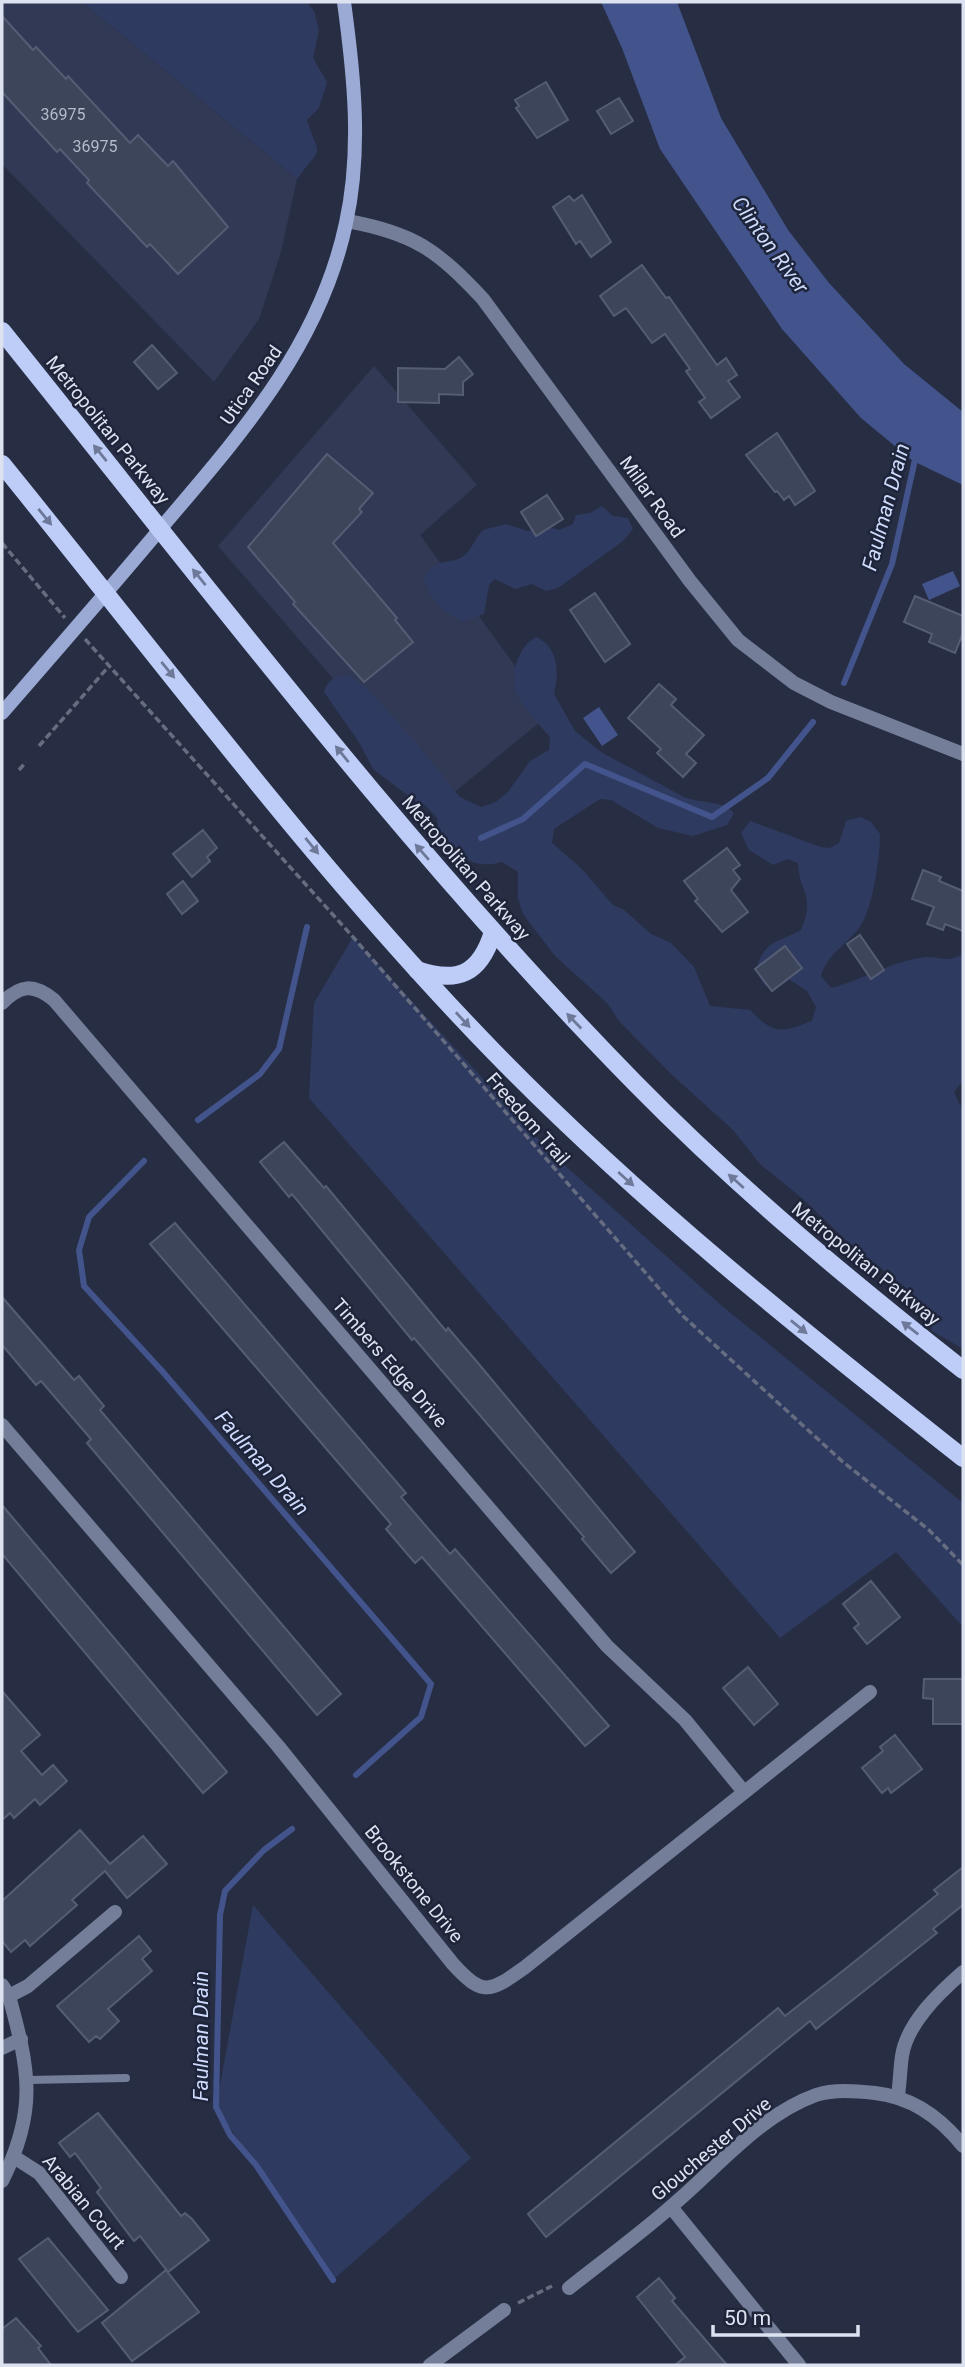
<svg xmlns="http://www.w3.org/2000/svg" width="965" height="2367" font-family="Roboto,sans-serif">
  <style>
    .built { fill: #313954 }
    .green { fill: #2e3a5f }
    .water { fill: #42548b }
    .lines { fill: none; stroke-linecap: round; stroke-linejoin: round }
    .stream { stroke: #42548b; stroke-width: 6 }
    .building { fill: #3d455b; stroke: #555d75; stroke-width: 2 }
    .path { stroke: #676d80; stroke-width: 3.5; stroke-dasharray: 7 3.5; stroke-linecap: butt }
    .lane { stroke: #747e98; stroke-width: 8 }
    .street { stroke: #747e98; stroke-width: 14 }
    .secondary { stroke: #9baad4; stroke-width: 14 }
    .primary { stroke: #bdcdf8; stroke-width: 18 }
    .oneway { fill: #6e7898 }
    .labels { text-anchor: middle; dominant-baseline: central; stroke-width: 5; stroke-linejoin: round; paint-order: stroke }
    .number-label { font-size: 16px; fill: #b5bbcb }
    .street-label { font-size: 19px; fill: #dde2f0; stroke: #1e2439 }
    .water-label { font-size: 21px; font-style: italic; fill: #cedbfd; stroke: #1e2439 }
  </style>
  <rect width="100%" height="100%" fill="#272e44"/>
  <g class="built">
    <polygon points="2,2 82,2 297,179 281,252 259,319 214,382 2,164"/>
    <polygon points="374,366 477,485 420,535 550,714 441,803 218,546"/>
  </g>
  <g class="green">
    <path d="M82 2H307L314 11 319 30 313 58 327 82 319 108 307 120C320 160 324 143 297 179Z"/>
    <path d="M602 506 613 516 628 518 633 529 623 541 558 588 546 591 532 584 515 589 495 579 489 585 484 614 463 621C441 612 429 600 424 577 439 553 453 568 467 553 473 546 476 537 483 530L506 524 528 531 552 528 559 530 573 524 576 515 590 513Z"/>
    <path d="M536 637C559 647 559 673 554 694L575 731 601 752 684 797C701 804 720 799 734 813L727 825 693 836 658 828 611 800 600 799 554 829 552 843 581 868 613 905 624 910 651 934 671 943 694 967 710 1006 750 1010C774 1035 781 1033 812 1021L816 1007 807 991 789 979 781 985 765 986 756 971C763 941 777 943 801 930 816 895 799 893 798 863L788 859 773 865 749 850 741 833 750 821 821 847 830 848 839 843 846 821 860 817 871 822 880 834C880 857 873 906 861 925 848 945 828 952 821 976L831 988C863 980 892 961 925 957 939 956 947 963 961 955L963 947V1081L954 1092 963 1111V1349L932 1331 922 1304 906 1288 850 1244 803 1199 760 1164 733 1130 670 1073 620 1022 607 1003 555 956 523 914 518 898V872L502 862C477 870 461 857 440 843L437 818 425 805 415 801 373 769 360 744 324 692C329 677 336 676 351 676L370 691 419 746 460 797 481 807 496 802 508 792 530 761 549 750 550 737C531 715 506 694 516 664 521 651 524 644 536 637Z"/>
    <polygon points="353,937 551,1153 721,1305 963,1503 963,1627 896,1552 780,1638 309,1098 314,1003"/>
    <polygon points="253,1905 471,2158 333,2280 216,2107"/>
  </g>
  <g class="water">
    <polygon points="601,2 677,2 721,118 788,230 829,283 904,364 963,412 963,485 913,461 861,418 782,329 660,149 622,48"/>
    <polygon points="953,571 960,586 929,600 922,584"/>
    <polygon points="599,707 618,735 602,746 583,718"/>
  </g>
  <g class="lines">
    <g class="stream">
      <polyline points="844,683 892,564 916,455"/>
      <polyline points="481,838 523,819 585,764 712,817 768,778 813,722"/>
      <polyline points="198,1120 260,1074 279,1049 307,927"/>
      <polyline points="144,1161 89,1217 79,1250 84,1286 162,1371 431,1684 421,1717 356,1775"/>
      <polyline points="292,1829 264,1850 225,1891 220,1915 216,2107 230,2135 256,2165 333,2280"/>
    </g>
  </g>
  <g class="building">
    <polygon points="2,16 33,50 36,47 66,79 68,76 130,143 138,135 168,166 173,161 228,227 178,274 150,244 147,247 87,183 89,180 60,149 57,152 2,92"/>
    <polygon points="546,82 568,120 537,138 516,108 519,106 515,100"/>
    <polygon points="619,98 633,121 611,134 597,111"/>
    <polygon points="582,195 611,242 591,257 580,241 576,244 553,207 569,196 574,201"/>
    <polygon points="642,265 666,298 669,297 717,365 726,358 737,375 728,381 740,397 711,418 699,402 705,398 686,371 690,369 665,334 652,343 626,308 614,316 600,296"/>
    <polygon points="152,345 177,373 158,389 134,362"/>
    <polygon points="459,357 473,374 463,382 463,395 439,394 439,403 398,402 398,368 445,369"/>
    <polygon points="777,433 815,491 795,505 789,496 784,500 777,491 775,492 746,455"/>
    <polygon points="327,454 373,493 359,509 362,512 333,543 397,618 395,620 413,642 364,682 293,604 295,602 248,547"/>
    <polygon points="547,495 563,519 536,536 521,512"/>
    <polygon points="595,593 630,644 605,662 570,610"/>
    <polygon points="915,596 963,616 963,633 955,653 929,642 932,634 904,622"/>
    <polygon points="659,684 676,699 671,705 704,735 686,754 696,763 683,777 657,753 661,749 628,718"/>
    <polygon points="203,830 217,848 207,857 210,861 192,877 173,854"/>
    <polygon points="727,848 740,865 733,870 740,879 731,890 748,912 722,932 695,901 698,899 684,881"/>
    <polygon points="923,870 941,877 939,881 963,891 963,931 945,924 943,930 927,924 934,907 912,899"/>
    <polygon points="183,881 198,901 182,914 167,894"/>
    <polygon points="860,935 884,970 871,979 847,944"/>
    <polygon points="785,946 802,968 772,991 755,969"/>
    <polygon points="284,1142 324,1188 326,1186 446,1331 448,1328 478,1363 635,1552 611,1573 582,1539 584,1537 414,1338 412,1340 292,1194 289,1197 260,1162"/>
    <polygon points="175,1223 406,1493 401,1497 450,1554 455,1549 609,1726 585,1746 422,1557 415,1563 386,1529 391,1524 150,1244"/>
    <polygon points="2,1297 74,1380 79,1376 104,1406 100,1410 341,1694 317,1715 87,1443 91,1439 41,1381 36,1385 2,1345"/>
    <polygon points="2,1505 227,1772 203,1793 2,1554"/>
    <polygon points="871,1581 900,1617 867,1644 854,1628 859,1624 843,1604"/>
    <polygon points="748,1667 778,1704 754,1725 723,1688"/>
    <polygon points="924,1679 963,1679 963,1724 933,1724 933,1699 923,1698"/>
    <polygon points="2,1691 40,1735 21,1751 42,1775 53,1765 67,1781 40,1805 35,1799 14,1818 10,1813 2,1820"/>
    <polygon points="895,1735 922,1769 891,1793 888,1788 882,1793 862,1768 883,1751 880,1747"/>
    <polygon points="80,1830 110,1864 143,1836 167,1864 127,1898 105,1871 72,1900 77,1905 30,1946 25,1940 11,1952 2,1941 2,1901"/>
    <polygon points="963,1867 963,1905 933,1929 937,1933 816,2029 810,2021 546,2237 528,2214 778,2008 785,2016 849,1966 938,1894 934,1890"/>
    <polygon points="139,1936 151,1951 142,1959 152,1971 108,2009 119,2021 100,2039 96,2036 89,2042 57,2006"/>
    <polygon points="98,2113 181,2216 185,2213 192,2219 209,2240 168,2272 140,2236 134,2241 97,2192 101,2188 75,2153 70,2157 59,2143"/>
    <polygon points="48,2238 108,2310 78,2332 19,2259"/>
    <polygon points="166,2270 199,2312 132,2361 102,2323"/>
    <polygon points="659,2278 675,2298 672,2301 727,2365 675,2365 685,2357 637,2297"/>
    <polygon points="16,2318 41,2346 38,2348 51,2365 2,2365 2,2329"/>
  </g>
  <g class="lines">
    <g class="path">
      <polyline points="2,543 65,618"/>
      <polyline points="85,639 353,937 684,1317 843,1462 929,1530 963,1565"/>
      <polyline points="39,746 110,665"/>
      <polyline points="19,770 26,762"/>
      <polyline points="518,2303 552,2286"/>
    </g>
    <polyline class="lane" points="29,2080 126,2078"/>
    <g class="street">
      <path d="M347 221C414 233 437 250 483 299L690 581 738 640 794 683 831 702 963 754"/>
      <path d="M2 1003C20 985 33 983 54 1000L607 1646 685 1720 744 1792"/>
      <path d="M2 1425 278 1746 453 1964C483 1997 490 1992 524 1968L870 1692"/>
      <path d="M2 1985 9 1996C29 2069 38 2110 2 2181"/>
      <polyline points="9,1996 28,1986 115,1912"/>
      <polyline points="2,2048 21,2039"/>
      <path d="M898 2095C900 2083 900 2069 902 2056 907 2023 939 1993 963 1972"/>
      <polyline points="14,2157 39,2173 121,2277"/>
      <polyline points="671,2207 799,2365"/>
      <path d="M569 2288C603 2261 640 2234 673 2205 717 2168 760 2115 816 2095 834 2089 856 2091 875 2093 911 2097 940 2117 963 2146"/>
      <polyline points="430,2365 504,2310"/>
    </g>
    <path class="secondary" d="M2 713C55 652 109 590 161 528 240 435 320 346 346 223 362 150 354 75 344 2"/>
    <g class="primary">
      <path d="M2 331C208 587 406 850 636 1084 738 1188 849 1280 963 1370"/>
      <path d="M2 464C163 662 316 869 494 1052 639 1201 801 1330 963 1458"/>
      <path d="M417 970C458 984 480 974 493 932"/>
    </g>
  </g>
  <defs><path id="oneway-solid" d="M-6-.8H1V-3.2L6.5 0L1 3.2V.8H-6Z" transform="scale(1.75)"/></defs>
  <g class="oneway">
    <use href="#oneway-solid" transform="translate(100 453) rotate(-129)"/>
    <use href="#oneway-solid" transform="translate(45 517) rotate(51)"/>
    <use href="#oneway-solid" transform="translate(199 577) rotate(-129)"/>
    <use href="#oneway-solid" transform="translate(168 670) rotate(51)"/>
    <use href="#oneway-solid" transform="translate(342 754) rotate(-129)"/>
    <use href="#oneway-solid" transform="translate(312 846) rotate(51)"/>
    <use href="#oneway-solid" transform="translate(422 852) rotate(-131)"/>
    <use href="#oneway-solid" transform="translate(463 1020) rotate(47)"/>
    <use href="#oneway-solid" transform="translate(574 1021) rotate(-134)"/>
    <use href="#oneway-solid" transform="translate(626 1179) rotate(42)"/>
    <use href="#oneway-solid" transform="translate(736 1181) rotate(-138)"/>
    <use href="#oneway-solid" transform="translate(799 1327) rotate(39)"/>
    <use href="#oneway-solid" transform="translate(910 1328) rotate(-142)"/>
  </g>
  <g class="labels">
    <g class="number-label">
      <text x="63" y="114">36975</text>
      <text x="95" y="146">36975</text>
    </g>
    <g class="street-label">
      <text transform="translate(251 385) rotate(-55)">Utica Road</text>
      <text transform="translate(108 430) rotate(51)">Metropolitan Parkway</text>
      <text transform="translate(652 497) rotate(54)">Millar Road</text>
      <text transform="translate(466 868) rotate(49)">Metropolitan Parkway</text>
      <text transform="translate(528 1119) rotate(49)">Freedom Trail</text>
      <text transform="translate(866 1264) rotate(39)">Metropolitan Parkway</text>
      <text transform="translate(390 1363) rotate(49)">Timbers Edge Drive</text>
      <text transform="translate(414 1884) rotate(51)">Brookstone Drive</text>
      <text transform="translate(711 2149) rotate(-40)">Glouchester Drive</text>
      <text transform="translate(84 2202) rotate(50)">Arabian Court</text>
    </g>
    <g class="water-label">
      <text transform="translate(770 245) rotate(54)">Clinton River</text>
      <text transform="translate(886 507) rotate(-75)">Faulman Drain</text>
      <text transform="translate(262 1463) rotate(49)">Faulman Drain</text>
      <text transform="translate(201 2036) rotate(-90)">Faulman Drain</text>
    </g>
  </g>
  <rect width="965" height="2367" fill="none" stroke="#dde2f0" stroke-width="7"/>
  <path d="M713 2325v10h145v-10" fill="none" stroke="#dde2f0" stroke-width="3.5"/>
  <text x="724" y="2325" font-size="21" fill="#dde2f0" stroke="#1e2439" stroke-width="5" paint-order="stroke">50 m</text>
</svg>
